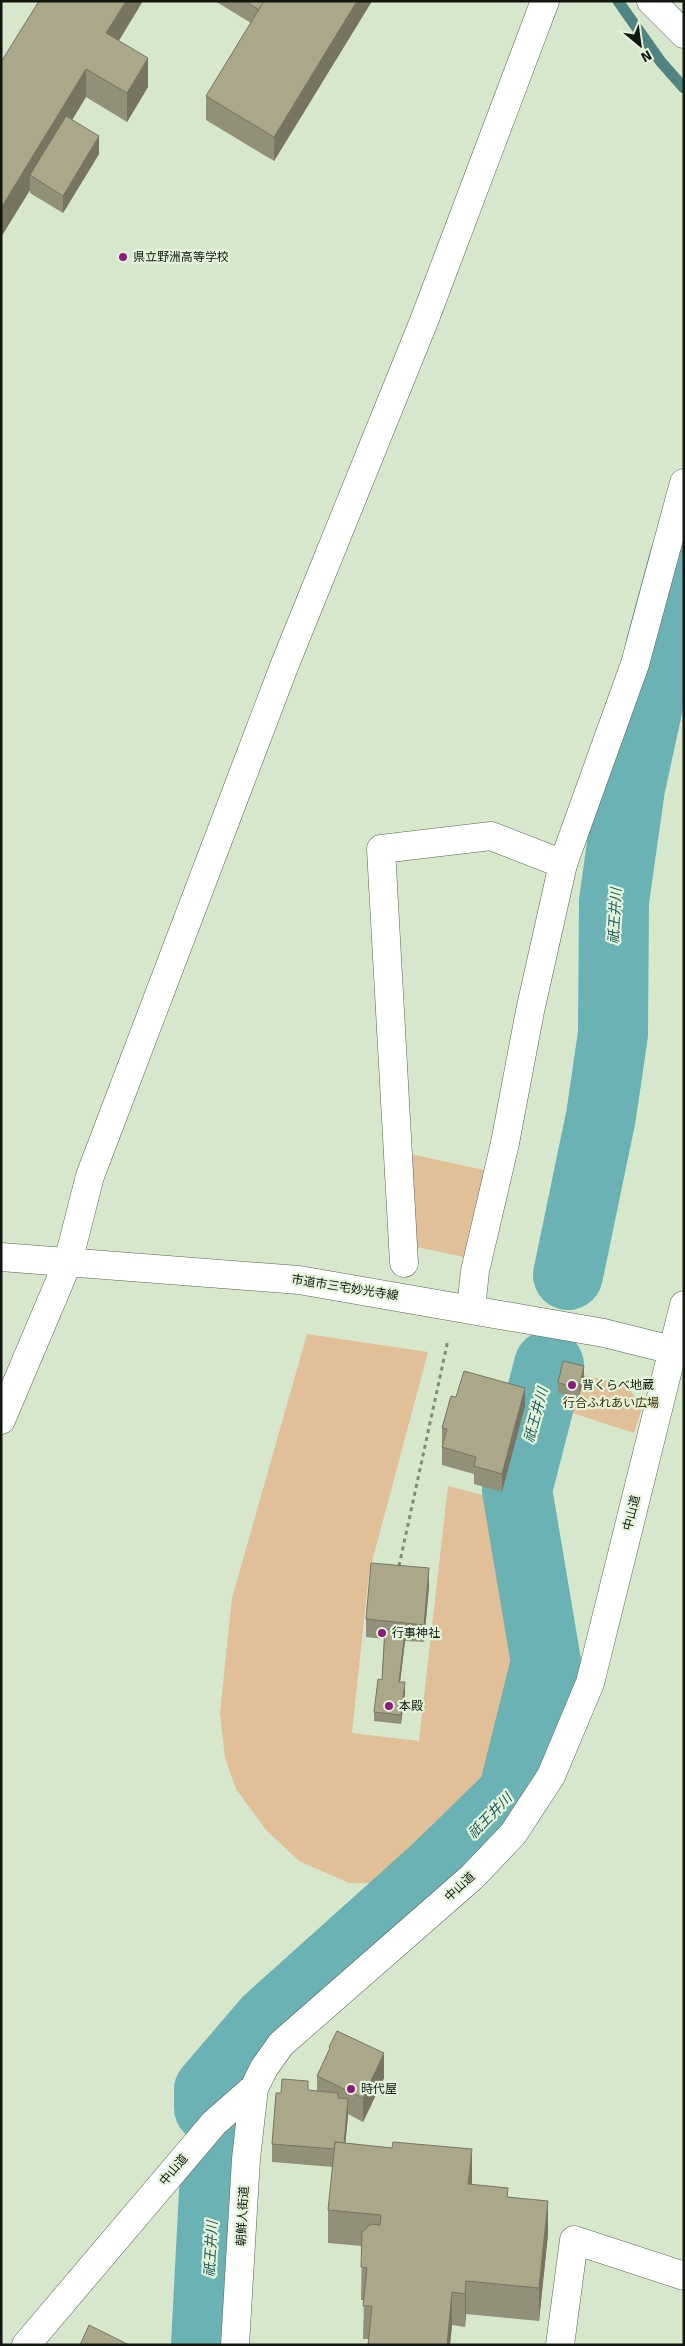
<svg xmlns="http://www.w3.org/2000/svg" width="685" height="2346" font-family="Signika,'Noto Sans JP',sans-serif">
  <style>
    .green { fill: #e1bf97 }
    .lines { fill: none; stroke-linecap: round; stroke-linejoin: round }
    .stream { stroke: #508482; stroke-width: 11 }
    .river { stroke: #6bb2b4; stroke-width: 70 }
    .street-casing { stroke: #56654e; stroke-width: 29 }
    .secondary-casing { stroke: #56654e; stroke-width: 29 }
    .path { stroke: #7f8b78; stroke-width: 3; stroke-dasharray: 4 4; stroke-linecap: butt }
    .street { stroke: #fff; stroke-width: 28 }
    .secondary { stroke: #fff; stroke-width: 28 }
    .wall { fill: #929078 }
    .shaded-wall { fill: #777561 }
    .building { fill: #aaa78b; stroke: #777561 }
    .poi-dot { fill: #8d1a7c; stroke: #e3f4d9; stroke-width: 2 }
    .labels { text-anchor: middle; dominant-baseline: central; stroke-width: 4.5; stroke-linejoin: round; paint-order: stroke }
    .poi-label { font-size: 12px; fill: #11170e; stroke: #e3f4d9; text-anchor: start }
    .street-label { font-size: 12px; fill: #11170e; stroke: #e3f4d9 }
    .park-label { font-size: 12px; fill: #3e2501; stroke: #e3f4d9 }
    .water-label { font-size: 14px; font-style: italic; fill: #1c595b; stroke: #e3f4d9 }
  </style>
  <rect width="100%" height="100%" fill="#d6e7cc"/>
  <g class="green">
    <polygon points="406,1153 489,1171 469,1258 412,1246"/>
    <polygon points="307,1334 428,1352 369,1573 352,1733 419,1741 448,1486 508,1502 530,1579 540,1668 520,1742 497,1794 450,1846 411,1884 349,1883 299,1861 266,1830 236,1789 225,1758 220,1713 232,1598"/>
    <polygon points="561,1370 627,1385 642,1408 634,1433 557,1408 555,1404"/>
  </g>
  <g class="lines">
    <polyline class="stream" points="618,1 661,62 684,88"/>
    <g class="river">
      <polyline points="568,1275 601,1116 613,1034 614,901 630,788 661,645 684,560"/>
      <polyline points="209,2108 209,2090 268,2021 436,1870 513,1795 546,1662 517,1490 549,1365"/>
      <polyline points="206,2345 216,2154"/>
    </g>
    <defs>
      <g id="street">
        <polyline points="651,1 684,34"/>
        <polyline points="404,1263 381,849 491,836 563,864"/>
        <polyline points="471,1309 475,1271 505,1143 530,1011 563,864 635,664 684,483"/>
        <polyline points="26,2345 214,2123 254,2088 264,2068 281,2044 472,1877 513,1834 551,1776 590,1683 684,1305"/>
        <polyline points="235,2345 246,2159 254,2088"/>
        <polyline points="560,2345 574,2240 684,2276"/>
      </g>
      <g id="secondary">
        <polyline points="1,1257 299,1280 604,1333 684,1353"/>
        <polyline points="1,1420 68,1262 90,1176 285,664 424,321 545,1"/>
      </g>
    </defs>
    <use href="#street" class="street-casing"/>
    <use href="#secondary" class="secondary-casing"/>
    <polyline class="path" points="399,1566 448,1340"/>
    <use href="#street" class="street"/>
    <use href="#secondary" class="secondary"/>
  </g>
  <g class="wall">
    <polygon points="215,1 372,1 274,161 206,120 206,96 251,23"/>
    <polygon points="119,41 148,87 127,122 86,97 72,120 99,154 63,213 30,193 30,190 1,237 1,62"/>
    <polygon points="584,1376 579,1396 558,1393 558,1383"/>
    <polygon points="456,1397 525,1406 502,1492 474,1484 474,1474 442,1465 442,1428"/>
    <polygon points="429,1586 424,1642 405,1641 400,1682 405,1692 401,1724 374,1721 374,1712 382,1680 384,1639 366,1637 366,1619"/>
    <polygon points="329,2047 384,2078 363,2122 348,2114 345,2143 472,2185 508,2198 548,2234 539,2321 466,2314 465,2327 452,2325 450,2345 368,2345 369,2339 363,2339 364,2300 361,2300 362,2246 328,2243 328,2210 333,2167 272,2162 272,2144 281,2093 308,2090 317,2091 317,2076 329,2051"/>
  </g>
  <g class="shaded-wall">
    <polygon points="126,1 143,1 106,62 106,33"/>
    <polygon points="357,1 372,1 274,161 274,137"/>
    <polygon points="148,58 148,87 127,122 127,93"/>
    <polygon points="86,69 86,97 36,179 30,175 30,190 1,237 1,208"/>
    <polygon points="99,136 99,154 63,213 63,196"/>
    <polygon points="584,1366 584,1376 579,1396 579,1387"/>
    <polygon points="525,1388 525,1406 502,1492 502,1474"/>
    <polygon points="429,1568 429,1586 424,1642 424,1625"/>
    <polygon points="405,1631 405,1641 399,1691 399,1682"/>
    <polygon points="405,1682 405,1692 401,1724 401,1715"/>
    <polygon points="384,2053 384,2078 363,2122 363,2098"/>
    <polygon points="348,2099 348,2117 343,2168 343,2150"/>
    <polygon points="472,2149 472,2182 468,2217 468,2184"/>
    <polygon points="548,2201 548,2234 539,2321 539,2288"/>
    <polygon points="466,2281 466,2314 465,2327 465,2294"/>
    <polygon points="452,2292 452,2325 450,2345 447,2345"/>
  </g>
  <g class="building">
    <polygon points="39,1 126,1 106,33 148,58 127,93 86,69 1,208 1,62"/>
    <polygon points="245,1 264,1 259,10"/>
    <polygon points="264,1 357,1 274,137 206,96"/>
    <polygon points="66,116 99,136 63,196 30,175"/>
    <polygon points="563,1361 584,1366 579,1387 558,1383"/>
    <polygon points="464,1371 525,1388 502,1474 474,1466 476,1457 442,1447 447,1429 442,1428 451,1396 456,1397"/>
    <polygon points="371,1563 429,1568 424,1625 366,1619"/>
    <polygon points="385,1629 405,1631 399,1682 405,1682 401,1715 374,1712 378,1679 382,1680"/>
    <polygon points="337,2031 384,2053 363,2098 317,2076 330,2048 329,2047"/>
    <polygon points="282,2079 308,2081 308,2090 338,2093 338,2098 348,2099 344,2143 335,2142 334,2149 272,2144 276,2093 281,2093"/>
    <polygon points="335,2142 392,2148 393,2142 472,2149 468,2184 508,2188 507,2197 548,2201 539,2288 466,2281 465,2294 452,2292 447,2345 368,2345 372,2306 363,2306 367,2268 361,2267 362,2232 371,2224 380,2225 381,2215 328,2210"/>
    <polygon points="89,2325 129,2345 80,2345"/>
  </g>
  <g class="poi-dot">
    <circle cx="123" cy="257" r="5"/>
    <circle cx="572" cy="1385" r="5"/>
    <circle cx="382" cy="1633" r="5"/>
    <circle cx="389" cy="1706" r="5"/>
    <circle cx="351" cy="2089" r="5"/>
  </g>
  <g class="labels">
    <g class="poi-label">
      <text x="133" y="257">県立野洲高等学校</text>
      <text x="582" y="1385">背くらべ地蔵</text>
      <text x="392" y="1633">行事神社</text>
      <text x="399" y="1706">本殿</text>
      <text x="361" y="2089">時代屋</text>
    </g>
    <g class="street-label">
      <text transform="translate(345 1288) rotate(9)">市道市三宅妙光寺線</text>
      <text transform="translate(632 1513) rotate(-76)">中山道</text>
      <text transform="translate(460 1887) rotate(-43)">中山道</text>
      <text transform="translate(174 2170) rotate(-50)">中山道</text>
      <text transform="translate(243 2216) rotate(-87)">朝鮮人街道</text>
    </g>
    <g class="park-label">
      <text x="611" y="1403">行合ふれあい広場</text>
    </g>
    <g class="water-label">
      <text transform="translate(615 916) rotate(-87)">祇王井川</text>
      <text transform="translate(536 1415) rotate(-75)">祇王井川</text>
      <text transform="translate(490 1816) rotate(-46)">祇王井川</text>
      <text transform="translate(211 2249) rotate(-87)">祇王井川</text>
    </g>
  </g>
  <rect width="685" height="2346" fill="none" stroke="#11170e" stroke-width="5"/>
  <g transform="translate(640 45) rotate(151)" stroke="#e3f4d9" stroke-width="4" paint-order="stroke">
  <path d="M0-4L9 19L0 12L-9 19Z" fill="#11170e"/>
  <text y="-8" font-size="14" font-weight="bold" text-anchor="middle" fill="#11170e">N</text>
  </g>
</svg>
